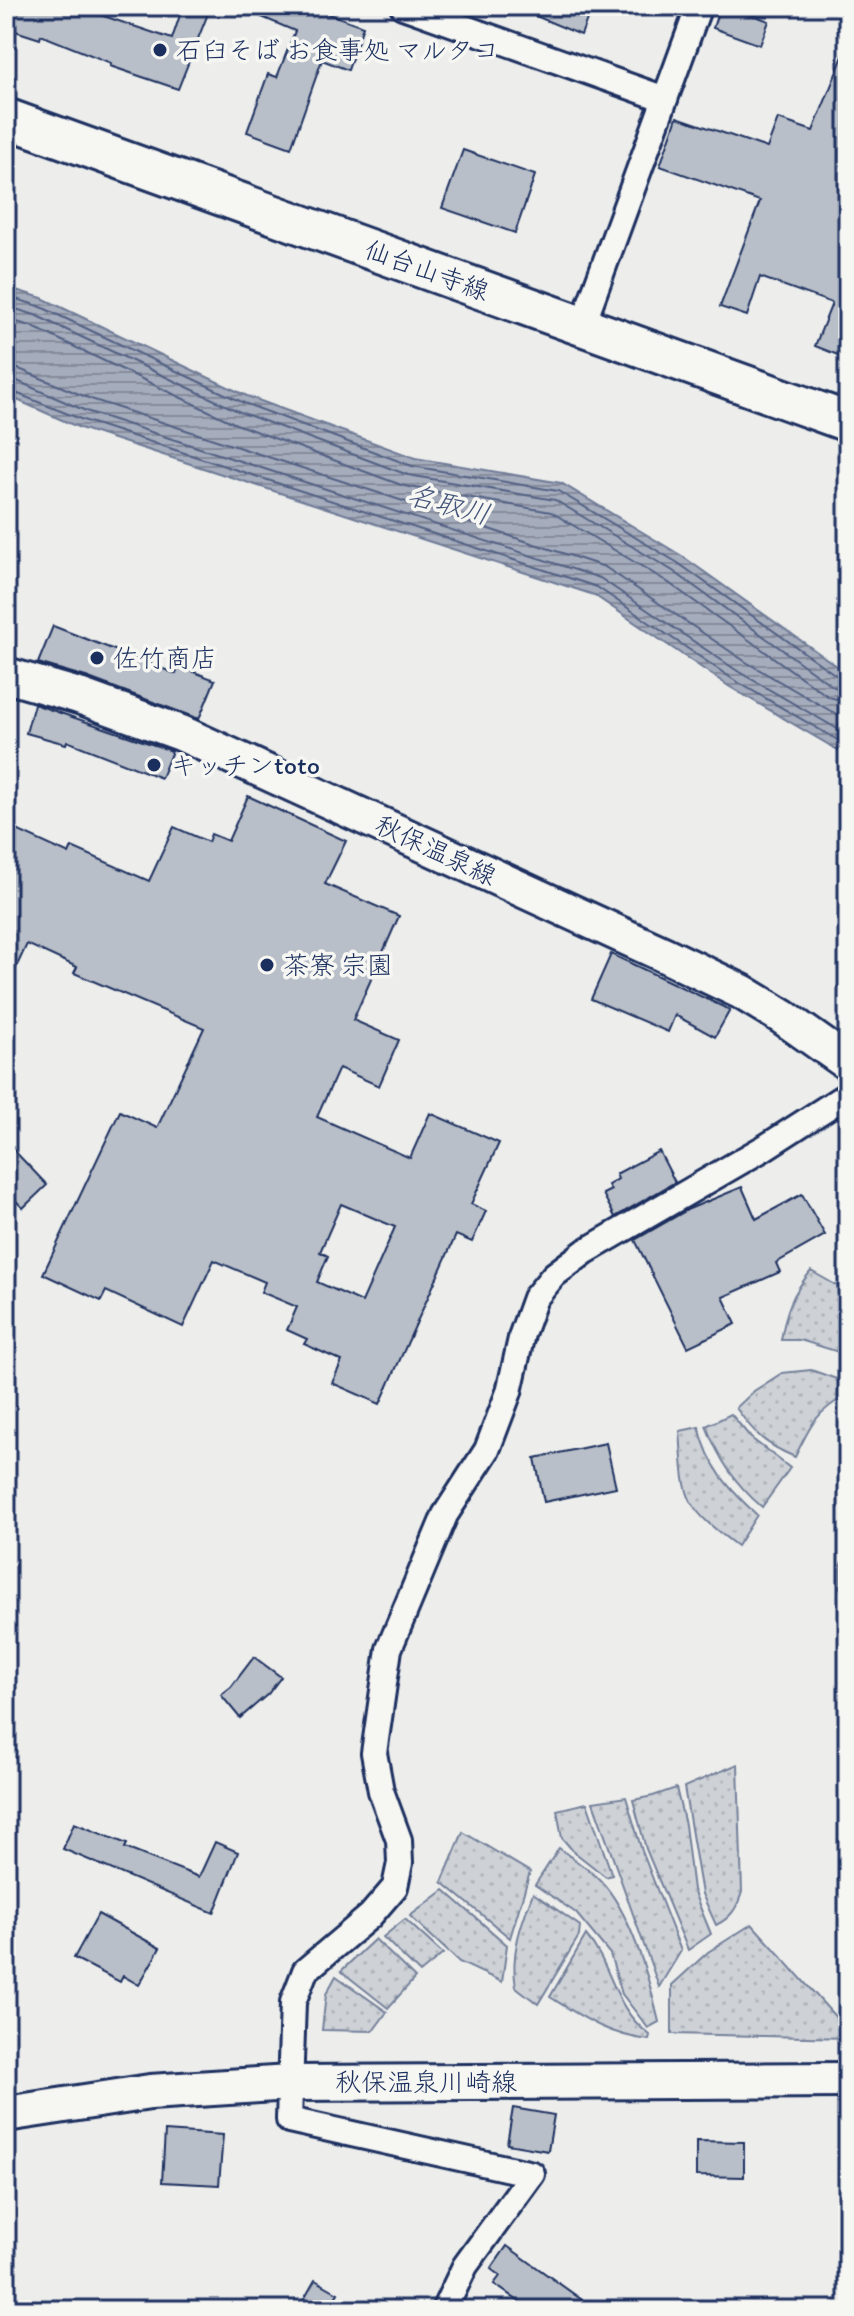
<svg xmlns="http://www.w3.org/2000/svg" width="854" height="2316" font-family="Itim,'Klee One',sans-serif">
  <style>
    .grass { fill: url(#grass-dots); stroke: #74809a; stroke-width: 2 }
    .water { fill: url(#water-rules); stroke: #6e7a96; stroke-width: 2 }
    .lines { fill: none; stroke-linecap: round; stroke-linejoin: round }
    .shore { stroke: #526184; stroke-width: 2 }
    .building { fill: #b9bfc8; stroke: #1b2f5e; stroke-width: 2; fill-rule: evenodd }
    .minor-casing { stroke: #1b2f5e; stroke-width: 30 }
    .secondary-casing { stroke: #1b2f5e; stroke-width: 40 }
    .primary-casing { stroke: #1b2f5e; stroke-width: 44 }
    .minor { stroke: #f6f6f2; stroke-width: 24 }
    .secondary { stroke: #f6f6f2; stroke-width: 34 }
    .primary { stroke: #f6f6f2; stroke-width: 38 }
    .poi-dot { fill: #1b2f5e; stroke: #f6f6f2; stroke-width: 3 }
    .labels { text-anchor: middle; dominant-baseline: central; stroke-width: 7; stroke-linejoin: round; paint-order: stroke }
    .poi-label { font-size: 26px; fill: #1b2f5e; stroke: #f6f6f2; text-anchor: start }
    .street-label { font-size: 26px; fill: #1b2f5e; stroke: #f6f6f2 }
    .water-label { font-size: 28px; font-style: italic; fill: #44547a; stroke: #f6f6f2 }
  </style>
  <defs>
    <pattern id="grass-dots" width="8" height="8" patternUnits="userSpaceOnUse" patternTransform="scale(2)"><rect width="8" height="8" fill="#ced2d7"/><path d="M2 2h.1M6 6h.1" fill="none" stroke="#b0b5bb" stroke-width="1.8" stroke-linecap="round"/></pattern>
    <pattern id="water-rules" width="6" height="5" patternUnits="userSpaceOnUse" patternTransform="scale(2)"><rect width="6" height="5" fill="#a5acbc"/><path d="M0 2.5h6" fill="none" stroke="#868c9c"/></pattern>
  </defs>
  <rect width="100%" height="100%" fill="#edeeec"/>
  <filter id="ink" filterUnits="userSpaceOnUse"><feTurbulence type="fractalNoise" baseFrequency=".0125" numOctaves="2"/><feDisplacementMap in="SourceGraphic" scale="16" xChannelSelector="R" yChannelSelector="G"/><feConvolveMatrix kernelMatrix="1 2 1 2 8 2 1 2 1" color-interpolation-filters="sRGB"/></filter>
  <g filter="url(#ink)">
    <g class="grass">
      <path d="M811 1271 848 1292V1355L800 1340H781C786 1310 792 1294 811 1271Z"/>
      <path d="M811 1370 848 1383V1394C815 1413 811 1424 795 1457 764 1444 755 1434 736 1408L754 1391 782 1373Z"/>
      <path d="M731 1414 751 1438 790 1468 762 1507C735 1484 719 1459 706 1426Z"/>
      <path d="M699 1427C709 1467 728 1488 757 1515L737 1546C681 1504 685 1499 680 1431Z"/>
      <polygon points="848,1551 848,1597 840,1588 840,1566"/>
      <path d="M738 1764 742 1892C737 1908 731 1918 716 1925L702 1894 684 1787Z"/>
      <polygon points="676,1788 685,1825 693,1890 711,1934 688,1950 646,1849 633,1800 653,1796"/>
      <polygon points="626,1797 642,1851 681,1951 659,1987 593,1802"/>
      <polygon points="587,1803 612,1875 606,1877 573,1851 562,1838 557,1810"/>
      <polygon points="463,1832 530,1872 510,1938 442,1882"/>
      <path d="M559 1848C572 1858 587 1868 599 1879 631 1911 649 1979 659 2022L648 2028 622 1994 610 1954 576 1913 535 1885Z"/>
      <polygon points="444,1890 507,1945 502,1982 459,1962 410,1916"/>
      <path d="M533 1893 580 1926 579 1936 538 2004 516 1987C510 1954 521 1924 533 1893Z"/>
      <polygon points="405,1919 443,1954 420,1973 383,1937"/>
      <polygon points="752,1924 848,2031 848,2038 672,2034 672,1985 708,1952"/>
      <path d="M586 1935C614 1968 612 2007 650 2035L649 2040C608 2035 584 2018 550 1997Z"/>
      <polygon points="375,1939 415,1978 388,2008 341,1971"/>
      <polygon points="336,1976 387,2012 373,2031 322,2030 326,1994"/>
    </g>
    <polygon class="water" points="6,287 42,298 247,396 415,458 561,483 682,556 848,674 848,756 730,687 594,595 80,428 6,395"/>
    <g class="lines">
      <g class="shore">
        <polyline points="6,296 39,306 244,403 412,466 558,491 678,563 840,678 848,680"/>
        <polyline points="6,306 35,315 240,412 408,475 555,500 673,571 834,687 848,690"/>
        <polyline points="6,319 31,326 236,424 404,486 551,512 666,581 829,697 848,702"/>
        <polyline points="6,367 19,369 91,399 605,567 746,662 848,721"/>
        <polyline points="6,379 15,380 86,411 600,578 739,672 848,735"/>
        <polyline points="6,389 83,420 597,587 734,680 848,746"/>
      </g>
    </g>
    <g class="building">
      <polygon points="13,6 74,6 172,39 183,6 211,6 178,89 110,66 111,63 41,35 40,39 6,28"/>
      <polygon points="236,6 307,6 363,26 348,70 322,60 291,148 247,132 268,74 277,77 295,31"/>
      <polygon points="512,6 592,6 581,35"/>
      <polygon points="720,6 729,6 769,21 760,45 713,28"/>
      <polygon points="847,46 848,46 848,359 815,346 832,303 760,277 747,316 720,307 760,201 660,166 677,117 767,148 778,119 813,131"/>
      <polygon points="463,150 535,175 515,233 442,208"/>
      <polygon points="53,626 176,674 179,666 215,680 199,719 86,677 38,663"/>
      <polygon points="34,704 172,751 161,778 67,741 66,744 26,733"/>
      <path d="M248 796 346 841 325 884 399 916 353 1020 399 1040 379 1086 339 1068 317 1117 410 1158 430 1113 499 1143 471 1204 486 1211 472 1242 456 1235 380 1404 332 1383 342 1361 304 1344 307 1339 287 1330 297 1307 261 1292 265 1282 214 1260 183 1327 106 1291 101 1301 43 1274 120 1111 157 1128 204 1028 74 973 77 967 27 944 6 989V825L69 854 72 847 149 881 174 827 208 842 211 834 228 841ZM341 1204 395 1227 362 1302 317 1282 328 1256 320 1252Z"/>
      <polygon points="611,954 730,1010 715,1037 675,1015 668,1032 591,999"/>
      <polygon points="6,1142 47,1185 23,1208 6,1191"/>
      <polygon points="659,1151 675,1182 615,1217 603,1194 611,1190 608,1185 618,1179 616,1174"/>
      <polygon points="742,1187 756,1219 802,1194 825,1235 776,1263 780,1272 723,1297 736,1324 688,1347 635,1240 689,1209"/>
      <polygon points="606,1443 616,1487 544,1502 535,1458"/>
      <polygon points="254,1657 281,1677 268,1694 240,1718 221,1695 231,1687"/>
      <polygon points="74,1823 127,1844 125,1848 199,1877 215,1842 238,1852 214,1913 63,1849"/>
      <polygon points="98,1914 160,1948 139,1985 123,1976 120,1982 74,1958"/>
      <polygon points="513,2108 554,2115 548,2151 507,2144"/>
      <polygon points="165,2131 223,2135 219,2185 162,2182"/>
      <polygon points="696,2141 744,2142 744,2177 696,2176"/>
      <polygon points="507,2246 596,2310 531,2310 494,2284 500,2276 491,2269"/>
      <polygon points="315,2280 338,2293 328,2310 298,2310"/>
    </g>
    <g class="lines">
      <defs>
        <g id="minor">
          <polyline points="403,6 665,99"/>
          <polyline points="582,326 699,6"/>
          <polyline points="444,2310 465,2266 532,2174 289,2120 293,2002 305,1971 370,1916 395,1887 400,1863 399,1840 381,1791 374,1753 389,1649 445,1515 487,1450 509,1392 522,1334 535,1298 554,1275 586,1251 764,1148 848,1094"/>
        </g>
        <g id="secondary">
          <polyline points="6,675 79,696 181,733 665,955 742,992 783,1017 848,1063"/>
          <polyline points="6,2114 150,2092 290,2083 848,2080"/>
        </g>
        <polyline id="primary" points="6,118 848,422"/>
      </defs>
      <use href="#minor" class="minor-casing"/>
      <use href="#secondary" class="secondary-casing"/>
      <use href="#primary" class="primary-casing"/>
      <use href="#minor" class="minor"/>
      <use href="#secondary" class="secondary"/>
      <use href="#primary" class="primary"/>
    </g>
  </g>
  <g class="poi-dot">
    <circle cx="160" cy="50" r="8"/>
    <circle cx="97" cy="658" r="8"/>
    <circle cx="154" cy="765" r="8"/>
    <circle cx="267" cy="965" r="8"/>
  </g>
  <g class="labels">
    <g class="poi-label">
      <text x="176" y="50">石臼そば お食事処 マルタコ</text>
      <text x="113" y="658">佐竹商店</text>
      <text x="170" y="765">キッチンtoto</text>
      <text x="283" y="965">茶寮 宗園</text>
    </g>
    <g class="street-label">
      <text transform="translate(427 270) rotate(20)">仙台山寺線</text>
      <text transform="translate(436 850) rotate(25)">秋保温泉線</text>
      <text x="426" y="2082">秋保温泉川崎線</text>
    </g>
    <g class="water-label">
      <text transform="translate(449 504) rotate(15)">名取川</text>
    </g>
  </g>
  <rect width="854" height="2316" fill="none" stroke="#f6f6f2" stroke-width="32"/>
  <rect x="16" y="16" width="822" height="2284" fill="none" stroke="#1b2f5e" stroke-width="3" filter="url(#ink)"/>
</svg>
